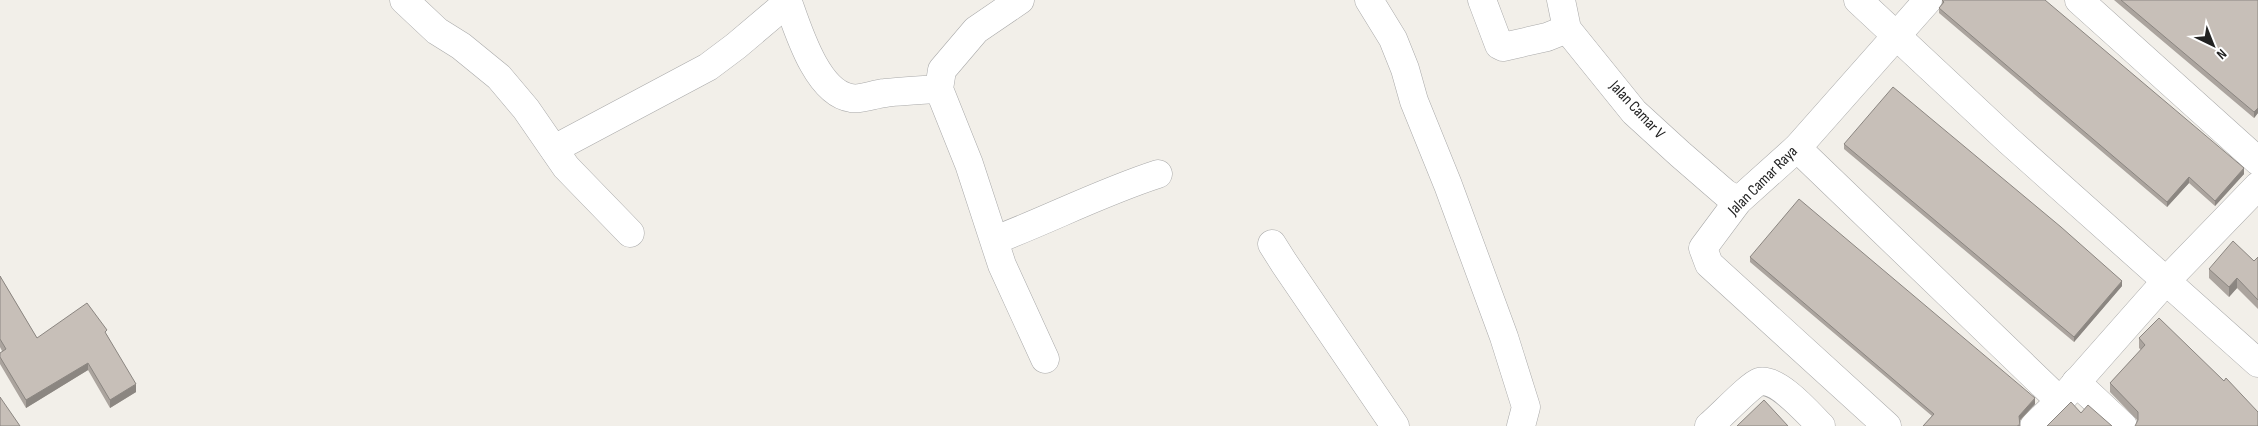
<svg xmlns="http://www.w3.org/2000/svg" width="2258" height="426" font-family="'Sofia Sans Condensed',sans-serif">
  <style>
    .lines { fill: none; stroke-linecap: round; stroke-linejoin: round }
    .street-casing { stroke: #a9a9a9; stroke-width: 29 }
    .street { stroke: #fff; stroke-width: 28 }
    .wall { fill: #aba49e }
    .shaded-wall { fill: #8b8681 }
    .building { fill: #c7bfb8; stroke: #8b8681 }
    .labels { text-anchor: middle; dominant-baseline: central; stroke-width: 4; stroke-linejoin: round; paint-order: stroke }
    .street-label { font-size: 16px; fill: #222; stroke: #fff }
  </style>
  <rect width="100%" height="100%" fill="#f2efe9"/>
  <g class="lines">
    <defs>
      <g id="street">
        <polyline points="404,0 437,31 461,46 499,77 526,109 566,167 630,233"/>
        <polyline points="1020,0 976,30 942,70 939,89 969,164 1002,265 1045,359"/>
        <polyline points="1369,0 1393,39 1405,69 1414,101 1448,185 1504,337 1526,407 1521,426"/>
        <polyline points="1482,0 1499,45 1503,47 1547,37 1567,29"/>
        <polyline points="1561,0 1567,29 1634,112 1680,154 1725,193 1738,201"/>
        <polyline points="1858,0 2008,140 2258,363"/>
        <polyline points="2079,0 2258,161"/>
        <path d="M788 2C798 30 817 93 851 98 861 100 874 94 885 93 902 91 921 90 939 89"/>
        <polyline points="1797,148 2060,401"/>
        <polyline points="554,149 708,67 736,46 788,2 787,0"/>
        <path d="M995 240C1050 219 1102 192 1158 174"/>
        <polyline points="1272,244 1284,263 1395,426"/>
        <polyline points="2076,382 2123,426"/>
        <path d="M1709 426C1719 418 1750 385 1759 382 1777 377 1809 414 1821 426"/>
        <polyline points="1887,426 1709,264 1703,248 1738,201 1797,148 1928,0"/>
        <polyline points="2034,426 2060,401 2166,281 2258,186"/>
      </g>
    </defs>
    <use href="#street" class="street-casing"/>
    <use href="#street" class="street"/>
  </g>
  <g class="wall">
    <polygon points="1942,0 2244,174 2215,206 2189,183 2167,207 1939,13 1939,8 1942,4"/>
    <polygon points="2114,0 2258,0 2258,113 2254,118"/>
    <polygon points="1844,144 2122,286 2074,342 1844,149"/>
    <polygon points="1750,257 2035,404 2020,421 2020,426 1923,426 1932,416 1750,262"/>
    <polygon points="2258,257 2258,309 2237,288 2229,297 2209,278 2209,269 2254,261"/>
    <polygon points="0,276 37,338 107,335 136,392 110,408 88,370 26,408 0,364 0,357 2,351 0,347"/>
    <polygon points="2139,338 2224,381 2258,412 2138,421 2110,392 2110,383 2141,350 2139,348"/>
  </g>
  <g class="shaded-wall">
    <polygon points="2258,108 2258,113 2254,118 2254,112"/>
    <polygon points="2244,168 2244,174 2215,206 2215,201"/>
    <polygon points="2189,177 2189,183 2167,207 2167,202"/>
    <polygon points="2237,278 2237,288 2229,297 2229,287"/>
    <polygon points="2122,281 2122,286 2074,342 2074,337"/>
    <polygon points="88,363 88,370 26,408 26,400"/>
    <polygon points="136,384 136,392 110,408 110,400"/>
    <polygon points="2035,398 2035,404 2019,421 2019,416"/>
  </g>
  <g class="building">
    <polygon points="1942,0 2045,0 2244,168 2215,201 2189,177 2167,202 1939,8 1944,2"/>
    <polygon points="2121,0 2258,0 2258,108 2254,112"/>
    <polygon points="1893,87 2061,227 2122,281 2074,337 1844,144"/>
    <polygon points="1799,199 2035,398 2019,416 2020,426 2018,425 2018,426 1923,426 1934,414 1750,257"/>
    <polygon points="2233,241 2254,261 2258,257 2258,300 2237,278 2229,287 2209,269"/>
    <polygon points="0,276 37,338 87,303 107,330 105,332 136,384 110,400 88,363 26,400 0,357 0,353 6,349 0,339"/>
    <polygon points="2159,318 2224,381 2226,378 2258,412 2258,426 2135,426 2138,420 2138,412 2110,383 2145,345 2139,338"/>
    <polygon points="0,397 20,426 0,426"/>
    <polygon points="1764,400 1788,426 1737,426"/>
    <polygon points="2071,402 2081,413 2088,405 2112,426 2047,426"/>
  </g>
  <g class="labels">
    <g class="street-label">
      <text transform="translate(1637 110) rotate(47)">Jalan Camar V</text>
      <text transform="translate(1763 181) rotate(-45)">Jalan Camar Raya</text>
    </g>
  </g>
  <g transform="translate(2213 45) rotate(137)" stroke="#ffffff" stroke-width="4" paint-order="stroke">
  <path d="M0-4L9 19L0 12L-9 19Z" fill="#222222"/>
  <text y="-8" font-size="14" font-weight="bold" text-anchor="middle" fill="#222222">N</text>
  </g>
</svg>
